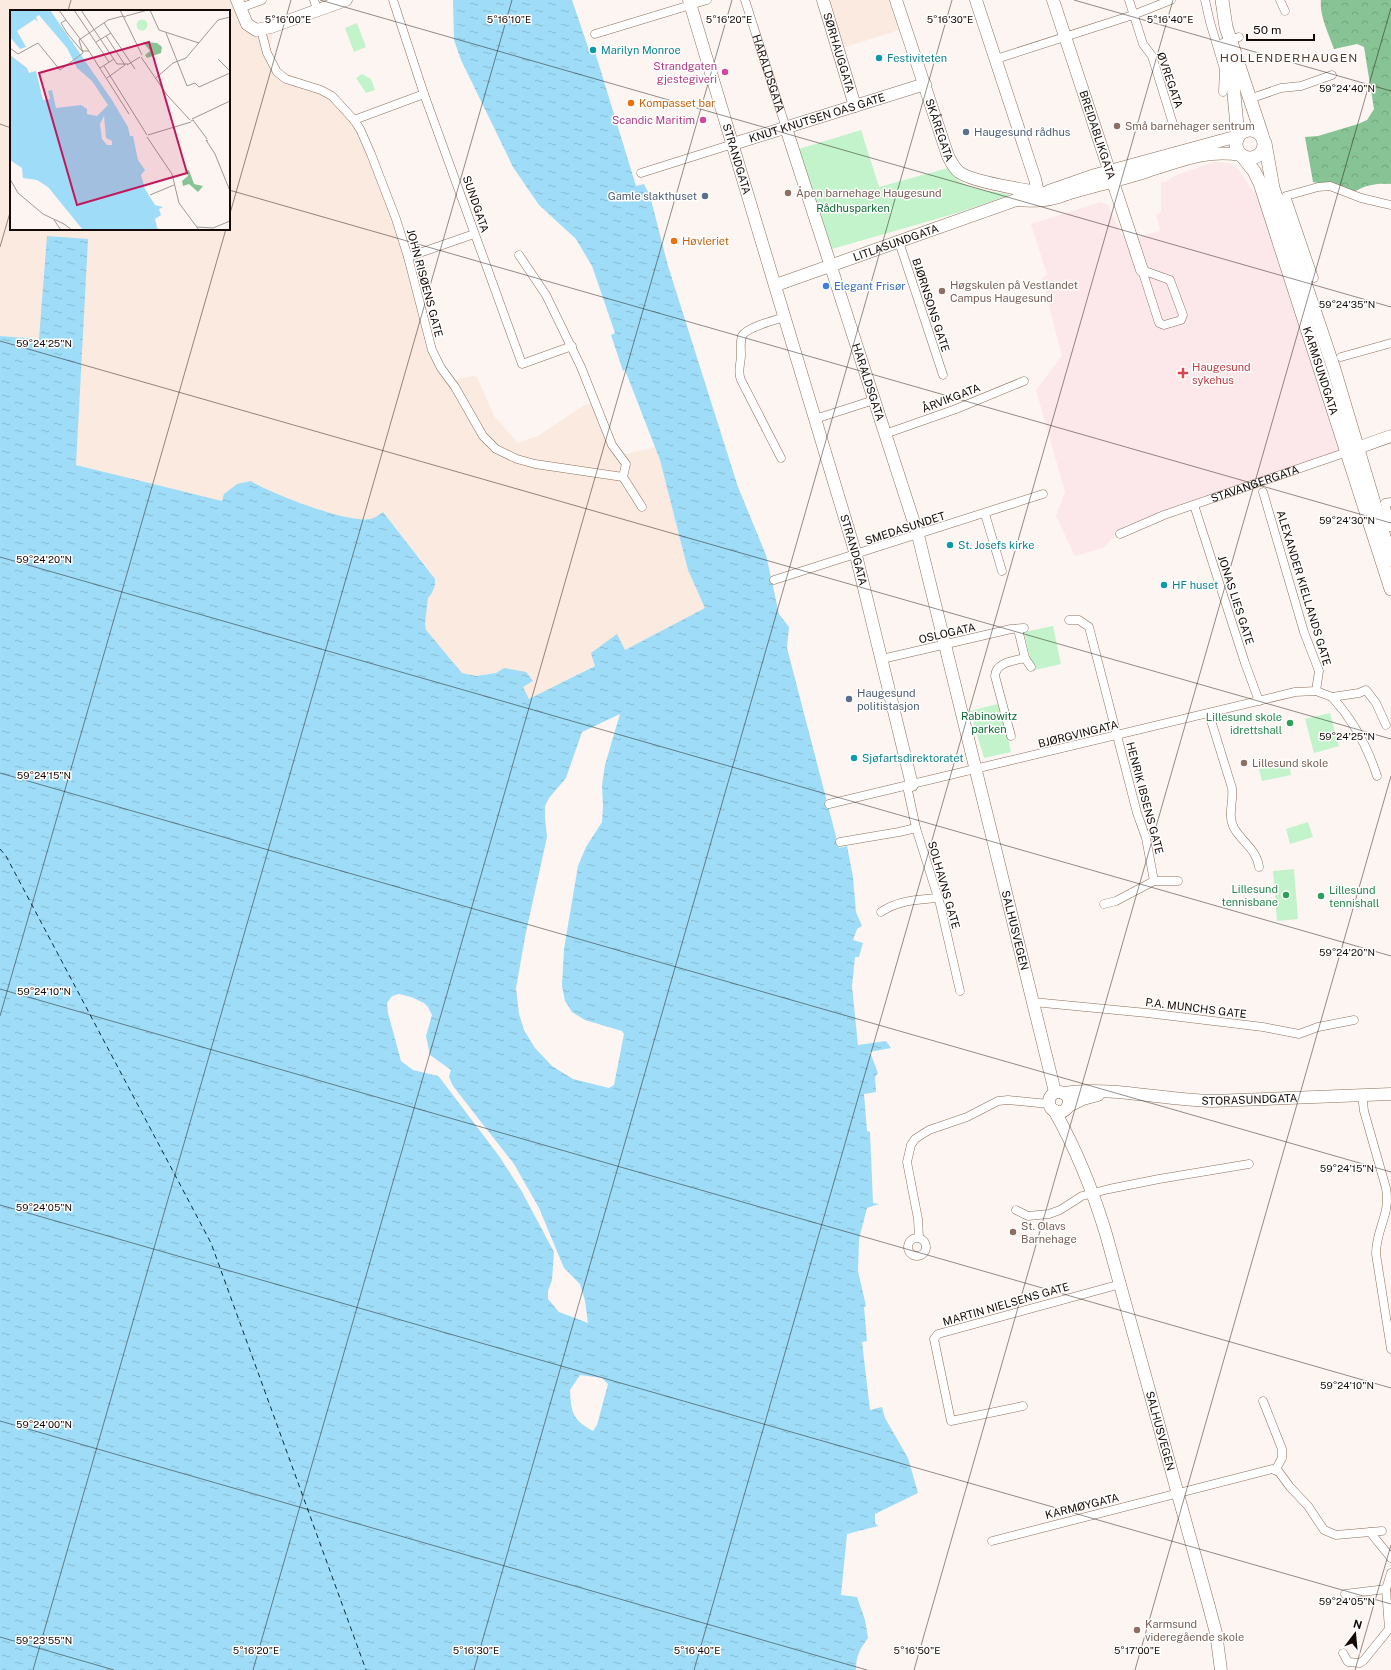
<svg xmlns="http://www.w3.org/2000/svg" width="1391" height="1670" font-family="'Public Sans',sans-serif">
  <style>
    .built { fill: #faeadf; fill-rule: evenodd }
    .medical { fill: #fce7ea }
    .forest { fill: url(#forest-crowns) }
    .green { fill: #c2f3cb }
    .water { fill: url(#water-ripples); fill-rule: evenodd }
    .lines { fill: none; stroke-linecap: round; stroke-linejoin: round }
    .ferry { stroke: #072e3c; stroke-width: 1; stroke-dasharray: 5 4; stroke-linecap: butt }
    .street-casing { stroke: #8c6f5b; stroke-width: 9 }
    .secondary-casing { stroke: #8c6f5b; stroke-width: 13 }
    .primary-casing { stroke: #8c6f5b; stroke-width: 14 }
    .street { stroke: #fff; stroke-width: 8 }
    .secondary { stroke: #fff; stroke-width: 12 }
    .primary { stroke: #fff; stroke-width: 13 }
    .ticks { fill: none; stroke: #140904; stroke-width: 1; stroke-opacity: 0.45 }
    .culture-dot { fill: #0f9aa8; stroke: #fff; stroke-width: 1.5 }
    .hotel-dot { fill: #d1479c; stroke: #fff; stroke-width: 1.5 }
    .food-dot { fill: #e8710a; stroke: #fff; stroke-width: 1.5 }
    .education-dot { fill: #8d6e63; stroke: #fff; stroke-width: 1.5 }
    .service-dot { fill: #5c6f8a; stroke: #fff; stroke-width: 1.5 }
    .shop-dot { fill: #3f7fe0; stroke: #fff; stroke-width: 1.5 }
    .health-dot { fill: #e0444e; stroke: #fff; stroke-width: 1.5 }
    .leisure-dot { fill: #2e9e5b; stroke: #fff; stroke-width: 1.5 }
    .labels { text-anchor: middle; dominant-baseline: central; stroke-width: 3; stroke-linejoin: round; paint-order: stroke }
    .culture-label { font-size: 11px; fill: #0d838f; stroke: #fff; text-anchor: start }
    .street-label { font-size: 11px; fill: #140904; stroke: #fff }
    .hotel-label { font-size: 11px; fill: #b23c85; stroke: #fff; text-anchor: end }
    .food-label { font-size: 11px; fill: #c56008; stroke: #fff; text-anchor: start }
    .education-label { font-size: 11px; fill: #785e54; stroke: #fff; text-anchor: start }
    .service-label { font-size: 11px; fill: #4e5e75; stroke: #fff; text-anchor: start }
    .park-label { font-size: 11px; fill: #0a6931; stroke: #fff }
    .shop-label { font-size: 11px; fill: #366cbe; stroke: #fff; text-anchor: start }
    .health-label { font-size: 11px; fill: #be3a42; stroke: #fff; text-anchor: start }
    .leisure-label { font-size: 11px; fill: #27864d; stroke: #fff; text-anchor: end }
    .neighbourhood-label { font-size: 12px; letter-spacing: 1px; fill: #563c29; stroke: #fff }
    .inset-river { fill: none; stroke: #9edcf7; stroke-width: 2 }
    .inset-road { fill: none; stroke: #9f9792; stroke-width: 1 }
    .view { fill: #c2185b; fill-opacity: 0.15; stroke: #c2185b; stroke-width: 2 }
    .inset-edge { fill: none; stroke: #140904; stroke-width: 2 }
    .ticks-label { font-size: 10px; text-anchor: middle; fill: #140904; stroke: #fff; stroke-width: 3; stroke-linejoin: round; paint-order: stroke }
  </style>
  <defs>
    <pattern id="forest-crowns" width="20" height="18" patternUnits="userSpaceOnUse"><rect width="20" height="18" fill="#87c394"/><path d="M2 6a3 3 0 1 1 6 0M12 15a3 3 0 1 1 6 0" fill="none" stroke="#74a67e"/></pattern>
    <pattern id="water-ripples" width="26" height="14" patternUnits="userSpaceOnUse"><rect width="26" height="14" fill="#9edcf7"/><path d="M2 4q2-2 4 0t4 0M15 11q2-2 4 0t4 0" fill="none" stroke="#87bbd2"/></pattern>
  </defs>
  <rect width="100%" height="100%" fill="#fcf5f1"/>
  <g class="built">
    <path d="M0 0H240L245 15 259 28 273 27 269 60 273 67 334 93 354 117 379 161 436 357 454 380 473 376 477 377 494 416 518 443 538 436 583 406 592 403 614 452 627 454 655 447 660 460 688 570 706 609 625 650 618 637 595 665 530 700 498 672 463 678 428 634 423 623 428 598 435 580 431 573 384 513 374 519 356 520 319 510 283 497 254 482 238 484 230 489 224 494V504L74 464 41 339 0 336ZM11 11H229V229H11Z"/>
    <polygon points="822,0 896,0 905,28 839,49"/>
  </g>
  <polygon class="medical" points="1214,162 1229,163 1238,169 1264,207 1343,450 1126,525 1103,548 1075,556 1056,516 1065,492 1036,390 1062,356 1042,279 1047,274 1031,224 1101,202 1108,205 1121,234 1128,240 1160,231 1156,214 1161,212 1161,182 1166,182 1174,176"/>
  <path class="forest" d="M1321 0H1391V184C1376 183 1365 185 1352 193L1337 187 1313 182 1305 137 1318 136 1358 124 1367 120 1374 109 1364 47 1357 44 1334 49C1329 35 1319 14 1321 0Z"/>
  <g class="green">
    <polygon points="357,23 366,47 354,52 345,28"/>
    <polygon points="362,74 371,79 375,90 366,93 356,78"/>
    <path d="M861 130 879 187 948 168C960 190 985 190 1008 194L1007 196 957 213 832 249 799 149Z"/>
    <polygon points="1053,626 1061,664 1035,670 1030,658 1024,632"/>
    <polygon points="1001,703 1011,752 984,758 970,711"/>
    <polygon points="1330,713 1339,746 1314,753 1305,719"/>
    <polygon points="1289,762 1291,775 1262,781 1259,769"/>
    <polygon points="1308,822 1313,837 1290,844 1286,829"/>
    <polygon points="1294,869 1298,919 1277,921 1273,871"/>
  </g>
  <path class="water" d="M453 0H572L590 53 595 52 636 186 644 184 650 196 668 266 738 487 766 555 779 614 789 627 787 648 839 848 847 846 853 877 856 912 862 926 857 929 853 940 863 943 859 957H855L852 986 858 1045 886 1041 891 1048 870 1052 878 1073 875 1077 876 1092 864 1094 867 1131 870 1132 873 1203 879 1204 867 1208 859 1239 858 1271 866 1306 864 1307 867 1341 862 1342 870 1410 882 1407 885 1418 908 1458 918 1493 875 1514V1523L878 1526 847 1534 841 1595 857 1597 865 1620 868 1638C860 1649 856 1655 856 1670H0V336L39 339 47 236 88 239 76 465 222 501 224 494 237 484 251 481C272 494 346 523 370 519 375 518 379 515 383 512L435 579V585L432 593 428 598 425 623 426 630 462 673 476 676 496 673 504 668 526 672 533 681 523 687 529 699 595 666 591 653 617 634 625 650 705 608 688 570 660 460 625 370 623 371 611 335 615 333 592 266 576 239 539 205 513 167 461 60 454 40ZM620 714 605 765 602 785 603 806 602 822 586 847 578 866 564 949 562 986 565 1001 572 1012 585 1020 622 1031 624 1034 614 1085 609 1088 573 1079 552 1066 535 1048 524 1030 519 1014 516 988 526 932 547 837 545 818V806L549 798 566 778 582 732ZM399 994 411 997 424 1003 428 1007 432 1015 426 1036 430 1055 451 1070 449 1077 453 1086 514 1164 539 1208 564 1268 580 1284 585 1301 588 1323 559 1312 548 1299V1291L552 1280 554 1252 521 1190 499 1156 440 1078 438 1076 413 1070 401 1061 388 1013 387 1003 392 996ZM580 1375 602 1378 608 1384 597 1425 593 1431C573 1420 571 1413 570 1390Z"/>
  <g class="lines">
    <polyline class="ferry" points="0,849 6,856 211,1243 366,1670"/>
    <defs>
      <g id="street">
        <polyline points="314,0 316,6"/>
        <polyline points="393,0 424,94 522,364 572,346"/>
        <path id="s1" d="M745 0 786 128"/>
        <polyline points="1129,0 1143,44 1152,56 1173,124"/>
        <polyline points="1205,0 1210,22 1224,69 1223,92"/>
        <polyline points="1280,0 1285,11"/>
        <polyline points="240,8 262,0"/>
        <polyline points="261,30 267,53 277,72 286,79 321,90 332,96 354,120 360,129 371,154 396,219 408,257 432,350 441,368 455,387 483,436 496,449 517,459 535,464 623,477"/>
        <polyline points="595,34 707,0"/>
        <polyline points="1223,43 1239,37"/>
        <polyline points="996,59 1133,15 1171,0"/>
        <polyline points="1255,97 1281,88 1301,86 1332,75"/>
        <polyline points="354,120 424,94"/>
        <polyline points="641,173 733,144"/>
        <polyline points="899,242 943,375"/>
        <polyline points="519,255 546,295 581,367 612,445 626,464 623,477 642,507"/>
        <polyline points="408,257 474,234"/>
        <polygon points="1142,270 1170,280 1183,315 1181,320 1164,325 1159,323"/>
        <polyline points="1314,278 1286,196 1318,187 1330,186 1361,198 1391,205"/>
        <polyline points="1341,357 1391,343"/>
        <polyline points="815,419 874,400"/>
        <polyline points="885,434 956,409 1024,381"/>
        <path d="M781 458 741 380C737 371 741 364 741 355 741 349 740 342 742 336 747 327 775 320 785 317"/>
        <polyline points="1263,492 1304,632 1319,671 1316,691"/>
        <polyline points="1391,502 1385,503 1391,527"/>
        <polyline points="1194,505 1245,663 1259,701"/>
        <polyline points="985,514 1002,571"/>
        <path id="s2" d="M1120 534 1164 515 1347 452"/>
        <polyline points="774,580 1043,494"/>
        <polyline points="1069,620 1079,620 1089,627 1137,813 1146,838 1154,881 1178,881"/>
        <polyline points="1018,629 1025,658 1031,667"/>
        <polyline points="882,659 1011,629 1024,628"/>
        <path d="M1332 697C1352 719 1368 748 1377 776"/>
        <path d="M1209 714 1232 788C1234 801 1227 815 1234 828 1242 842 1257 850 1259 867"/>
        <path d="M1011 736 995 676C996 662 1014 661 1025 658"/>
        <polyline points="907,786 916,828 940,904 960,991"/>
        <polyline points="829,804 1295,692 1316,691 1332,697 1359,693 1366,690 1376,703 1386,725"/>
        <polyline points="840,842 899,832 916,828"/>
        <polyline points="1104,904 1116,901 1154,881"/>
        <path d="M881 912C898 900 917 900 937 898"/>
        <polyline points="1033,1002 1147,1013 1263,1027 1299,1034 1318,1027 1354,1020"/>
        <path d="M1362 1095 1364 1111 1386 1188C1391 1215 1376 1228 1376 1254L1391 1349"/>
        <polyline points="1016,1210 1028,1216 1049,1214 1060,1210 1082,1196 1109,1189 1159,1179 1249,1164"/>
        <polyline points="919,1238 918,1219 907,1162 911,1145 915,1139 929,1130 967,1117 998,1101 1008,1100 1049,1104"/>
        <circle cx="917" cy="1247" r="9"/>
        <polyline points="1263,1401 1282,1449 1282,1458 1276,1469"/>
        <polyline points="1023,1406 951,1421 934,1339 938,1334 1121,1284"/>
        <polyline points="1370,1532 1391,1558"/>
        <polyline points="992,1541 1272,1469 1279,1472 1290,1487 1308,1506 1324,1530 1336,1535 1382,1531"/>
        <polyline points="1345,1594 1386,1589"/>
        <polyline points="1343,1653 1348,1662 1360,1663 1364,1660 1389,1629 1386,1589 1391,1573"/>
      </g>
      <g id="secondary">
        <polyline points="237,0 247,24 256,30 271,27 346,0"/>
        <path id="s3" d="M689 0 856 555 912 785"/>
        <path id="s4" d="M823 0 855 106"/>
        <path id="s5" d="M896 0 948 156C951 162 954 168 959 172 974 183 1048 195 1067 194"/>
        <polyline points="976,0 1035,179 1038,192"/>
        <path id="s6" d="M1053 0 1142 270"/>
        <path id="s7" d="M786 128 918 535 1055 1092"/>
        <path id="s8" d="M733 144 925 84"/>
        <polyline points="1049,191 1095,175 1238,136"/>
        <path d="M1016 200C1034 202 1051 201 1067 194 1094 186 1121 180 1148 171 1181 161 1205 149 1241 155"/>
        <path id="s9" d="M776 285 1016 200 1032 192"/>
        <polyline points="1349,451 1391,436"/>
        <circle cx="1059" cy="1102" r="10"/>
        <path id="s10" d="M1063 1093C1113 1086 1162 1100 1212 1101L1391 1094"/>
        <polyline points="1067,1107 1083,1099 1098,1095"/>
        <path id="s11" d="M1054 1110C1076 1149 1093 1191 1106 1234L1208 1603 1216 1633 1221 1670"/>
      </g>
      <g id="primary">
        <polyline points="1222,0 1226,27 1262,135"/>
        <polyline points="1225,52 1233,84 1238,136"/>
        <circle cx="1250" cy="144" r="14"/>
        <polyline points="1265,143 1273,188 1334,369 1391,560"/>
        <path id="s12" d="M1242 156 1254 171 1260 183 1391 589"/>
      </g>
    </defs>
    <use href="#street" class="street-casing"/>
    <use href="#secondary" class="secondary-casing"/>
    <use href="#primary" class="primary-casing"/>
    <use href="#street" class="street"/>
    <use href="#secondary" class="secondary"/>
    <use href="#primary" class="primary"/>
  </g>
  <path class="ticks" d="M320 0 1391 307M1074 0 1391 91M68 11 71 0M0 124 11 128M229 190 1391 523M229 217 291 0M0 247 11 209M0 341 1391 739M0 557 1391 956M0 773 1391 1172M0 989 1391 1388M0 1016 226 229M0 1205 1391 1604M0 1421 867 1670M0 1637 114 1670M33 1670 512 0M253 1670 732 0M474 1670 952 0M694 1670 1173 0M914 1670 1391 8M1135 1670 1391 776M1355 1670 1391 1545"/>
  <g class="culture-dot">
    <circle cx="593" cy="50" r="4"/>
    <circle cx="879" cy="58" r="4"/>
    <circle cx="950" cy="545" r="4"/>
    <circle cx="1164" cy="585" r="4"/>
    <circle cx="854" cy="758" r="4"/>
  </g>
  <g class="hotel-dot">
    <circle cx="725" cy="72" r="4"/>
    <circle cx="703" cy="120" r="4"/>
  </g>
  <g class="food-dot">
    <circle cx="631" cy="103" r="4"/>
    <circle cx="674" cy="241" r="4"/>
  </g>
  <g class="education-dot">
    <circle cx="1117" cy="126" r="4"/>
    <circle cx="788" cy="193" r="4"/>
    <circle cx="942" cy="291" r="4"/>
    <circle cx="1244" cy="763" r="4"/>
    <circle cx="1013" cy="1232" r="4"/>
    <circle cx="1137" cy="1630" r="4"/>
  </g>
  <g class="service-dot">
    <circle cx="966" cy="132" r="4"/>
    <circle cx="705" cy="196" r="4"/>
    <circle cx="849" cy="699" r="4"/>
  </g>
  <circle class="shop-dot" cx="826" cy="286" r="4"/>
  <path class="health-dot" d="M1181 367h4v4h4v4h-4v4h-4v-4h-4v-4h4z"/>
  <g class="leisure-dot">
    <circle cx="1290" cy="723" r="4"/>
    <circle cx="1286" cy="895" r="4"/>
    <circle cx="1321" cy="896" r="4"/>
  </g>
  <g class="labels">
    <g class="culture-label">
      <text x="601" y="50">Marilyn Monroe</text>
      <text x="887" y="58">Festiviteten</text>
      <text x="958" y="545">St. Josefs kirke</text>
      <text x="1172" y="585">HF huset</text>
      <text x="862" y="758">Sjøfartsdirektoratet</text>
    </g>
    <g class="street-label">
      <text stroke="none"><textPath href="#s4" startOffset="55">SØRHAUGGATA</textPath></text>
      <text stroke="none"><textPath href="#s1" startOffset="77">HARALDSGATA</textPath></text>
      <text transform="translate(1170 80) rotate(71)">ØVREGATA</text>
      <text stroke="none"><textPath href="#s8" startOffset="88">KNUT KNUTSEN OAS GATE</textPath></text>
      <text stroke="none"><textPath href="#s5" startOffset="137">SKÅREGATA</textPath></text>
      <text stroke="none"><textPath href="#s6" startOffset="142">BREIDABLIKGATA</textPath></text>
      <text stroke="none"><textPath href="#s3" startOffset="166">STRANDGATA</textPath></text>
      <text transform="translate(476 204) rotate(71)">SUNDGATA</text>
      <text stroke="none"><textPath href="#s9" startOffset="127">LITLASUNDGATA</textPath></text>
      <text transform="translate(425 283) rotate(75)">JOHN RISØENS GATE</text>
      <text transform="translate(931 305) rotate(72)">BJØRNSONS GATE</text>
      <text stroke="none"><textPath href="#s12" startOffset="230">KARMSUNDGATA</textPath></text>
      <text stroke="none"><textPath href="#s7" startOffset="267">HARALDSGATA</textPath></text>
      <text transform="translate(951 398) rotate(-21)">ÅRVIKGATA</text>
      <text stroke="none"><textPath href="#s2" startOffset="144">STAVANGERGATA</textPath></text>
      <text transform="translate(905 528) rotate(-18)">SMEDASUNDET</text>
      <text stroke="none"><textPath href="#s3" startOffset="574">STRANDGATA</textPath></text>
      <text transform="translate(1304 588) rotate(73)">ALEXANDER KIELLANDS GATE</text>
      <text transform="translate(1236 600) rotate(72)">JONAS LIES GATE</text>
      <text transform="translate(947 633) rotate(-13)">OSLOGATA</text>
      <text transform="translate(1078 734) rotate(-14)">BJØRGVINGATA</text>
      <text transform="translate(1145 798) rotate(75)">HENRIK IBSENS GATE</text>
      <text transform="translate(944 885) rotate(74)">SOLHAVNS GATE</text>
      <text stroke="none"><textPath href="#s7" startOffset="835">SALHUSVEGEN</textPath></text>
      <text transform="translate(1196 1008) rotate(7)">P.A. MUNCHS GATE</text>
      <text stroke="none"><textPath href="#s10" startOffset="187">STORASUNDGATA</textPath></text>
      <text transform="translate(1006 1304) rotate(-16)">MARTIN NIELSENS GATE</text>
      <text stroke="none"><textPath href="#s11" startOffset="339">SALHUSVEGEN</textPath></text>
      <text transform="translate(1082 1506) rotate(-14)">KARMØYGATA</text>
    </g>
    <g class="hotel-label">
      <text x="717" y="66">Strandgaten<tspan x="717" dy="13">gjestegiveri</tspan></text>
      <text x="695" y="120">Scandic Maritim</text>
    </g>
    <g class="food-label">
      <text x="639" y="103">Kompasset bar</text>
      <text x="682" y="241">Høvleriet</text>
    </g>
    <g class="education-label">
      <text x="1125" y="126">Små barnehager sentrum</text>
      <text x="796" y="193">Åpen barnehage Haugesund</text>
      <text x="950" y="285">Høgskulen på Vestlandet<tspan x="950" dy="13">Campus Haugesund</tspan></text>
      <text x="1252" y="763">Lillesund skole</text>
      <text x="1021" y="1226">St. Olavs<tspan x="1021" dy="13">Barnehage</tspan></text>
      <text x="1145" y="1624">Karmsund<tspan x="1145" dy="13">videregående skole</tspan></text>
    </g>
    <g class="service-label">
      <text x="974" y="132">Haugesund rådhus</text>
      <text x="697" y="196" text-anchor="end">Gamle slakthuset</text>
      <text x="857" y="693">Haugesund<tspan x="857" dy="13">politistasjon</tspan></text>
    </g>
    <g class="park-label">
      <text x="853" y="208">Rådhusparken</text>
      <text x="989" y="716">Rabinowitz<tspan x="989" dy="13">parken</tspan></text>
    </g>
    <g class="shop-label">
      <text x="834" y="286">Elegant Frisør</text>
    </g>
    <g class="health-label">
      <text x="1192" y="367">Haugesund<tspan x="1192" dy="13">sykehus</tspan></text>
    </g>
    <g class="leisure-label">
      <text x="1282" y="717">Lillesund skole<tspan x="1282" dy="13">idrettshall</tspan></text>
      <text x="1278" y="889">Lillesund<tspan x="1278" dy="13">tennisbane</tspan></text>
      <text x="1329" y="890" text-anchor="start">Lillesund<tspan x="1329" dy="13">tennishall</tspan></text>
    </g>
    <g class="neighbourhood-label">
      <text x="1289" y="58">HOLLENDERHAUGEN</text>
    </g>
  </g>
  <g transform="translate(10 10)">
    <rect width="220" height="220" fill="#fcf5f1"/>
    <path d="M133 32 147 33 152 37 151 43 137 48 135 45 140 41ZM179 160 184 174 193 176 188 182 179 174 173 176 172 171 178 166 176 161Z" fill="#87c394"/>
    <path d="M126.5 15a5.5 5.5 0 1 1 11 0a5.5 5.5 0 1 1-11 0Z" fill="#c2f3cb"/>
    <path d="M4 0H40L102 90 118 117 120 126H123L128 150 135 160 131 165 135 179 145 195 153 197 149 199 151 205 145 209 147 218 152 220H73L38 177 27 170 13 168 12 158 0 150V45L17 58 19 63 26 61 33 90 40 89 38 81 42 80 46 98 71 95 77 99V104L87 106 98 95 82 71 67 58 57 38 29 5 26 7 28 12 25 9 7 21 16 37 10 39 0 27V1ZM94 106 96 128 102 131V135H97L92 129 90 114Z" fill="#9edcf7" fill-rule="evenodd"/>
    <path class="inset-river" d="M0 7 32 2 37 6 57 31 63 33M0 95 49 131 74 156 117 220"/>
    <path class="inset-road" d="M49 0 56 10 51 13 57 23M64 0 99 52M71 0 107 54H118M140 0 149 20 189 33M116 6 138 0M116 7 113 6 132 45M56 10 77 38 119 104M94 13 125 59M57 23 72 41H79M156 23 177 76 185 73 189 77 220 63M96 26 115 55M86 32 101 23M0 38 8 44 28 33 50 60 73 43 69 30 98 10 113 6 110 0M131 47 157 85 180 110M208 49 220 61M117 55 130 47M94 56 137 125M90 58 104 49M97 68 115 55M146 68 163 53 176 48 208 10 220 7M182 109 220 91M181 111 183 110 197 129M138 125 181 112M137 127 162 164 169 193 189 220M198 131 196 130 205 144 220 181M0 169 8 183 33 204 54 214 62 220M140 185 164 175M44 210 51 220M187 217 203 218 220 211"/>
    <path class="view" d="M139 32 177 163 67 195 29 63Z"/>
    <rect width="220" height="220" class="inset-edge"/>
  </g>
  <g class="ticks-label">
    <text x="288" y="23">5°16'00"E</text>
    <text x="509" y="23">5°16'10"E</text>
    <text x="729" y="23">5°16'20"E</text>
    <text x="950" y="23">5°16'30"E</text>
    <text x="1170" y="23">5°16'40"E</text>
    <text x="1347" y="92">59°24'40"N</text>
    <text x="1347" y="308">59°24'35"N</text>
    <text x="44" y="347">59°24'25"N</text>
    <text x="1347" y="524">59°24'30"N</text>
    <text x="44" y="563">59°24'20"N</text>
    <text x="1347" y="740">59°24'25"N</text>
    <text x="44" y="779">59°24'15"N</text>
    <text x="1347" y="956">59°24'20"N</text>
    <text x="44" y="995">59°24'10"N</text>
    <text x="1347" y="1172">59°24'15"N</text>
    <text x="44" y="1211">59°24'05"N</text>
    <text x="1347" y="1389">59°24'10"N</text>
    <text x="44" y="1428">59°24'00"N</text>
    <text x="1347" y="1605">59°24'05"N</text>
    <text x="44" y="1644">59°23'55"N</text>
    <text x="256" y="1654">5°16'20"E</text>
    <text x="476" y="1654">5°16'30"E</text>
    <text x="697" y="1654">5°16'40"E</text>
    <text x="917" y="1654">5°16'50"E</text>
    <text x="1137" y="1654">5°17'00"E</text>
  </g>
  <g transform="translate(1355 1634) rotate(16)" stroke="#ffffff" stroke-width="3" paint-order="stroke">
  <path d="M0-3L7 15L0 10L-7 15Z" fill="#140904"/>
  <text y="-6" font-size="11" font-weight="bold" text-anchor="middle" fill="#140904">N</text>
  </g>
  <path d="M1247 34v6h67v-6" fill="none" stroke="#140904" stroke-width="2"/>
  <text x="1253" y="34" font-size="12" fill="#140904" stroke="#ffffff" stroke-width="3" paint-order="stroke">50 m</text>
</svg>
